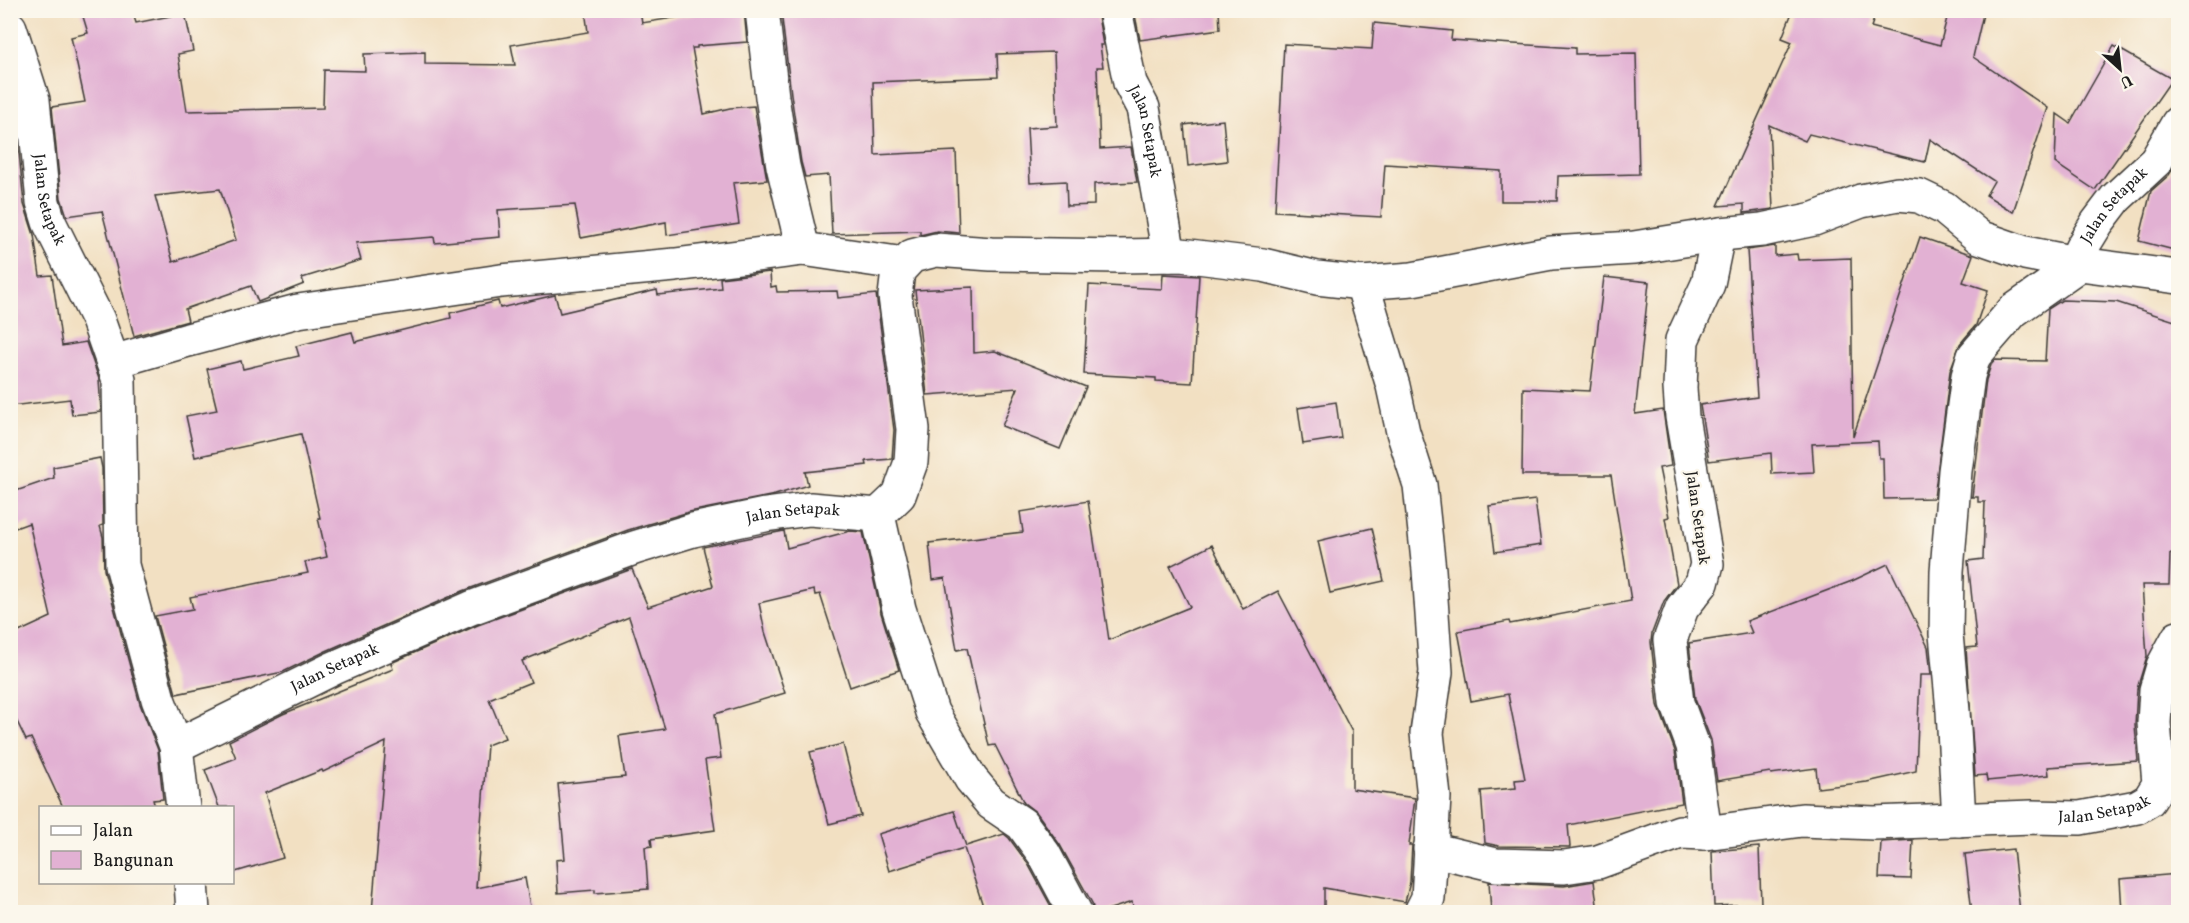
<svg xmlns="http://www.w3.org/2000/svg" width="2189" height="923" font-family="Vollkorn,serif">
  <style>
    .building { fill: #e2b1d3; fill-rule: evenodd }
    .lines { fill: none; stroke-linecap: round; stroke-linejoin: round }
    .minor-casing { stroke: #3c3935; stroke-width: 36 }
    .minor { stroke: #fff; stroke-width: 33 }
    .labels { text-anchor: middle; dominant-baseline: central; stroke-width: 4.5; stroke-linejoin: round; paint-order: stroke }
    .street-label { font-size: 16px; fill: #1c1c1c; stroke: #fbf7ec }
  </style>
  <rect width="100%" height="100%" fill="#fbf7ec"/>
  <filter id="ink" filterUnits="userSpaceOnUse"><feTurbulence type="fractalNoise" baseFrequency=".0167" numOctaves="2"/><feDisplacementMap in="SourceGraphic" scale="12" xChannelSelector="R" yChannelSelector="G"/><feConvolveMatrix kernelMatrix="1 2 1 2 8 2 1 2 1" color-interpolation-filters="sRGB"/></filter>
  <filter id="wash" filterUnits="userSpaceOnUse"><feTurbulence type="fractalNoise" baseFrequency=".008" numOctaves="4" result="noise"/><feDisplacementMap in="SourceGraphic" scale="24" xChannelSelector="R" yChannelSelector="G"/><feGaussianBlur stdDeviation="1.35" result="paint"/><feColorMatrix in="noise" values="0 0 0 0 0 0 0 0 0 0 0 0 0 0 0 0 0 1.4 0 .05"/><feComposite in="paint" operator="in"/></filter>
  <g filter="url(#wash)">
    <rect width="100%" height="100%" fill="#f2e0c2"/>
    <g id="blocks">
      <g class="building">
        <path d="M81 10H132L136 23 185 13 193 51 178 54 187 111 323 108 324 70 365 71 364 54 425 52V64L515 65 511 45 588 32 585 10H640L642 23 698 14 744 10 747 42 697 46V48H692L704 114 730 108 754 106 767 180 733 183 739 224 667 235 666 222 581 238 575 205 498 210 500 237 435 243 434 237 356 243 361 260 302 278 304 284 258 302 251 286 185 309 188 321 134 336 102 211 67 216 61 198 52 107 85 102 71 37 88 33ZM220 189 236 240 173 262 155 196Z"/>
        <polygon points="781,10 1097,10 1103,45 1100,45 1103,67 1097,67 1100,149 1131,147 1137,182 1094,184 1094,205 1067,206 1066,181 1030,183 1027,128 1057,126 1054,52 997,54 998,77 873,82 875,155 956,151 959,233 937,231 920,235 920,231 832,234 829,175 805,177 801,162 791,94"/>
        <polygon points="1134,10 1219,10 1220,29 1140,40"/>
        <polygon points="1793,10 1855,10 1874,19 1871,27 1940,45 1949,10 1984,10 1973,57 2048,108 2013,212 1986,195 1994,181 1930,139 1925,162 1809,134 1805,141 1769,125 1773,209 1744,213 1744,204 1718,206 1792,42 1782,38"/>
        <polygon points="1374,23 1452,31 1451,40 1575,48 1575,54 1636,53 1639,174 1558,176 1557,201 1501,201 1501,171 1385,164 1381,217 1275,211 1284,44 1372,49"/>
        <polygon points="2114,46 2172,79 2095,190 2055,163 2057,114 2070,123"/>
        <polygon points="15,112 24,204 34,235 40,276 52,275 62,346 86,342 99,379 101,412 72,415 70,399 10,406 10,113"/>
        <polygon points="1223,120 1227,161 1188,166 1184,125"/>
        <polygon points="2178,160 2178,251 2139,241 2151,191 2169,175"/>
        <polygon points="1920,237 1973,255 1963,282 1988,290 1976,325 1960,344 1950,371 1934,498 1884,499 1883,458 1879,458 1878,441 1812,444 1814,472 1772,474 1771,453 1709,461 1700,405 1757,397 1747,250 1775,246 1775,256 1797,254 1798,260 1851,258 1853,437"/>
        <polygon points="770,272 771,287 776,286 777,292 837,291 838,298 876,294 894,430 892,459 866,461 867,465 805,472 808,485 775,495 689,512 628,530 463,591 326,651 283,672 176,694 155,616 193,609 190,597 308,573 305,562 327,557 318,518 320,518 301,434 195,457 186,416 217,410 207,369 241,361 243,369 299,356 296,346 352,332 355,342 451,318 450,313 498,301 500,308 555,295 560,313 657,290 658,295 721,288 720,278"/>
        <polygon points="1163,274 1199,276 1192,383 1156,381 1156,378 1084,374 1089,285 1162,289"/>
        <polygon points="1604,277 1649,282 1635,414 1663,410 1671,466 1659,468 1669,517 1665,518 1677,584 1664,601 1652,633 1651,642 1658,705 1675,751 1682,803 1568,825 1570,847 1499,846 1485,843 1481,791 1516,788 1515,780 1525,779 1508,694 1471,701 1458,631 1509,621 1510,624 1631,601 1611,475 1522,475 1523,388 1590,391"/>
        <polygon points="973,287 974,353 995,351 1086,387 1060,449 1002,426 1018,388 927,395 915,290"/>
        <polygon points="2062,300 2116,302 2178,322 2178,555 2170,554 2169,585 2142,585 2147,656 2137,689 2135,725 2138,761 2048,767 2049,775 1987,781 1986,775 1975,776 1966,648 1977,647 1968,561 1983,559 1985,502 1978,502 1978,497 1972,497 1986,380 1991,365 1995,360 2045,361 2048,309"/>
        <polygon points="1336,402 1341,438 1303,444 1298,408"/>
        <polygon points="100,458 102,468 103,525 100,526 103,537 104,570 140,704 158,750 163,799 153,800 155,807 63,807 31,738 26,740 10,707 10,636 51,617 29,523 10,530 10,493 54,478 53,467"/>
        <polygon points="1535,500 1541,545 1495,552 1489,506"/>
        <polygon points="1088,501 1109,640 1190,607 1170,566 1212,545 1243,609 1278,591 1352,732 1352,789 1415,798 1409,845 1412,845 1410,882 1405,902 1324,888 1324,912 1134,912 1132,902 1101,912 1094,912 1092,903 1060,845 1037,813 1024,803 995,745 989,746 967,648 957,650 945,578 933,580 929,543 1023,532 1020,512"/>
        <polygon points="1372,528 1384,581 1330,593 1318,541"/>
        <polygon points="784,531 787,548 850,531 863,532 881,613 899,670 850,687 820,594 815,595 814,590 759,603 765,632 785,693 715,714 721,758 705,760 715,830 651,839 652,846 645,847 648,889 595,893 595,890 558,893 556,860 565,859 558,784 625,777 619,736 665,729 629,617 522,661 531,682 489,699 505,738 487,745 476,888 525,878 531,912 372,912 386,742 323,772 322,770 265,793 283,858 232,873 232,807 219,807 205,770 236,758 229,741 283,714 393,669 391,663 478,625 632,569 648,607 713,586 703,547"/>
        <polygon points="1888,564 1928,647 1931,675 1920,675 1916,771 1867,782 1818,788 1816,768 1771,774 1770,772 1717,781 1711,740 1695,699 1689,643 1752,633 1747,621 1852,581"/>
        <polygon points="2173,711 2178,711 2178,759 2176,759"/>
        <polygon points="843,744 861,816 829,824 810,752"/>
        <polygon points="954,811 966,846 1004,834 1009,838 1028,864 1054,912 985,912 964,848 889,871 878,834"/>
        <polygon points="1913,840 1911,879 1879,878 1881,842"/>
        <polygon points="1759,847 1761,904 1714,906 1712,851"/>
        <polygon points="2013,849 2020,912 1972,912 1965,854"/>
        <polygon points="2178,874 2178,912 2122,912 2120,879"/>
        <polygon points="1594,881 1598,912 1491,912 1489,882 1564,886"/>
      </g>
    </g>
  </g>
  <g filter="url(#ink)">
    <use href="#blocks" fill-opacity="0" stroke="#3c3935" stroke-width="1.5"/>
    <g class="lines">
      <defs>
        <g id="minor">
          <polyline points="762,10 772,97 783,166 803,249"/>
          <path id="s1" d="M1115 10 1130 83 1143 108 1169 255"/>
          <path id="s2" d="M10 28 33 100 43 202 49 222 98 320 119 380 122 565 158 699 176 746 183 808"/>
          <polyline points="1362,283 1393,386 1403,432 1420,485 1429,570 1436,672 1427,733 1434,797 1428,898 1421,912"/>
          <polyline points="113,362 188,340 298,311 501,281 675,265 803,249 904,264"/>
          <path id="s3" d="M176 746 334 668 471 608 634 548 693 530 765 515 810 509 878 515"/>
          <path id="s4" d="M1959 820 1953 711 1946 634 1947 571 1955 471 1968 376 1974 356 2013 311 2080 264 2081 249 2097 223 2116 198 2156 161 2178 123"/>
          <polyline points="1705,833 1693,746 1677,703 1670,640 1682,608 1702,583 1707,564 1682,417 1680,388 1682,340 1708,284 1716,245 1721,234"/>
          <path id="s5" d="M1430 849 1496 865 1564 867 1598 862 1680 832 1705 833 1802 820 1874 823 2032 817 2080 818 2137 807 2149 800 2159 784 2154 723 2156 690 2163 666 2178 638"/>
          <polyline points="191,882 193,912"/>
          <polyline points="1075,912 1044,854 1022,824 991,803 971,779 932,712 899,609 878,515 899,495 911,462 913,429 895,296 898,271 912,256 936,250 991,254 1119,256 1181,255 1263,265 1317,278 1362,283 1412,279 1551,253 1634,248 1721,234 1762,230 1814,219 1861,201 1898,194 1919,196 1944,208 1979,237 2025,253 2080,264 2178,277"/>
        </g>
      </defs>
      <use href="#minor" class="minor-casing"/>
      <use href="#minor" class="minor"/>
    </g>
  </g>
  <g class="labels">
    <g class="street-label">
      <text stroke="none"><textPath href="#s1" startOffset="126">Jalan Setapak</textPath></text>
      <text stroke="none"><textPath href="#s2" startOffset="177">Jalan Setapak</textPath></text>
      <text stroke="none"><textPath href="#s4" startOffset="678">Jalan Setapak</textPath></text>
      <text stroke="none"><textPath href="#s3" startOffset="663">Jalan Setapak</textPath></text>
      <text transform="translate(1697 518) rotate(82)">Jalan Setapak</text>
      <text stroke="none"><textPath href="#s3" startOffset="177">Jalan Setapak</textPath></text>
      <text stroke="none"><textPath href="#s5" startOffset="684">Jalan Setapak</textPath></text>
    </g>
  </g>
  <rect width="2189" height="923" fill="none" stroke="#fbf7ec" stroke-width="36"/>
  <rect x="39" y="806" width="195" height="78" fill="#fbf7ec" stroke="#a29f99" stroke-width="1.5"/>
  <rect x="51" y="826" width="30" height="9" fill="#ffffff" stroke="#a29f99" stroke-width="1.5"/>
  <text x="93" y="836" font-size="18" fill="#1c1c1c">Jalan</text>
  <rect x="51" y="851" width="30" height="18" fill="#e2b1d3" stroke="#a29f99" stroke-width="1.5"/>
  <text x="93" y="866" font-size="18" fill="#1c1c1c">Bangunan</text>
  <g transform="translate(2120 69) rotate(153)" stroke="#fbf7ec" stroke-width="4.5" paint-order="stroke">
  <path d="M0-4.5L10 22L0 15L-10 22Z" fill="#1c1c1c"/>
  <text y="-9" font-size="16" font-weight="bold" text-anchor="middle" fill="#1c1c1c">U</text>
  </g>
</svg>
